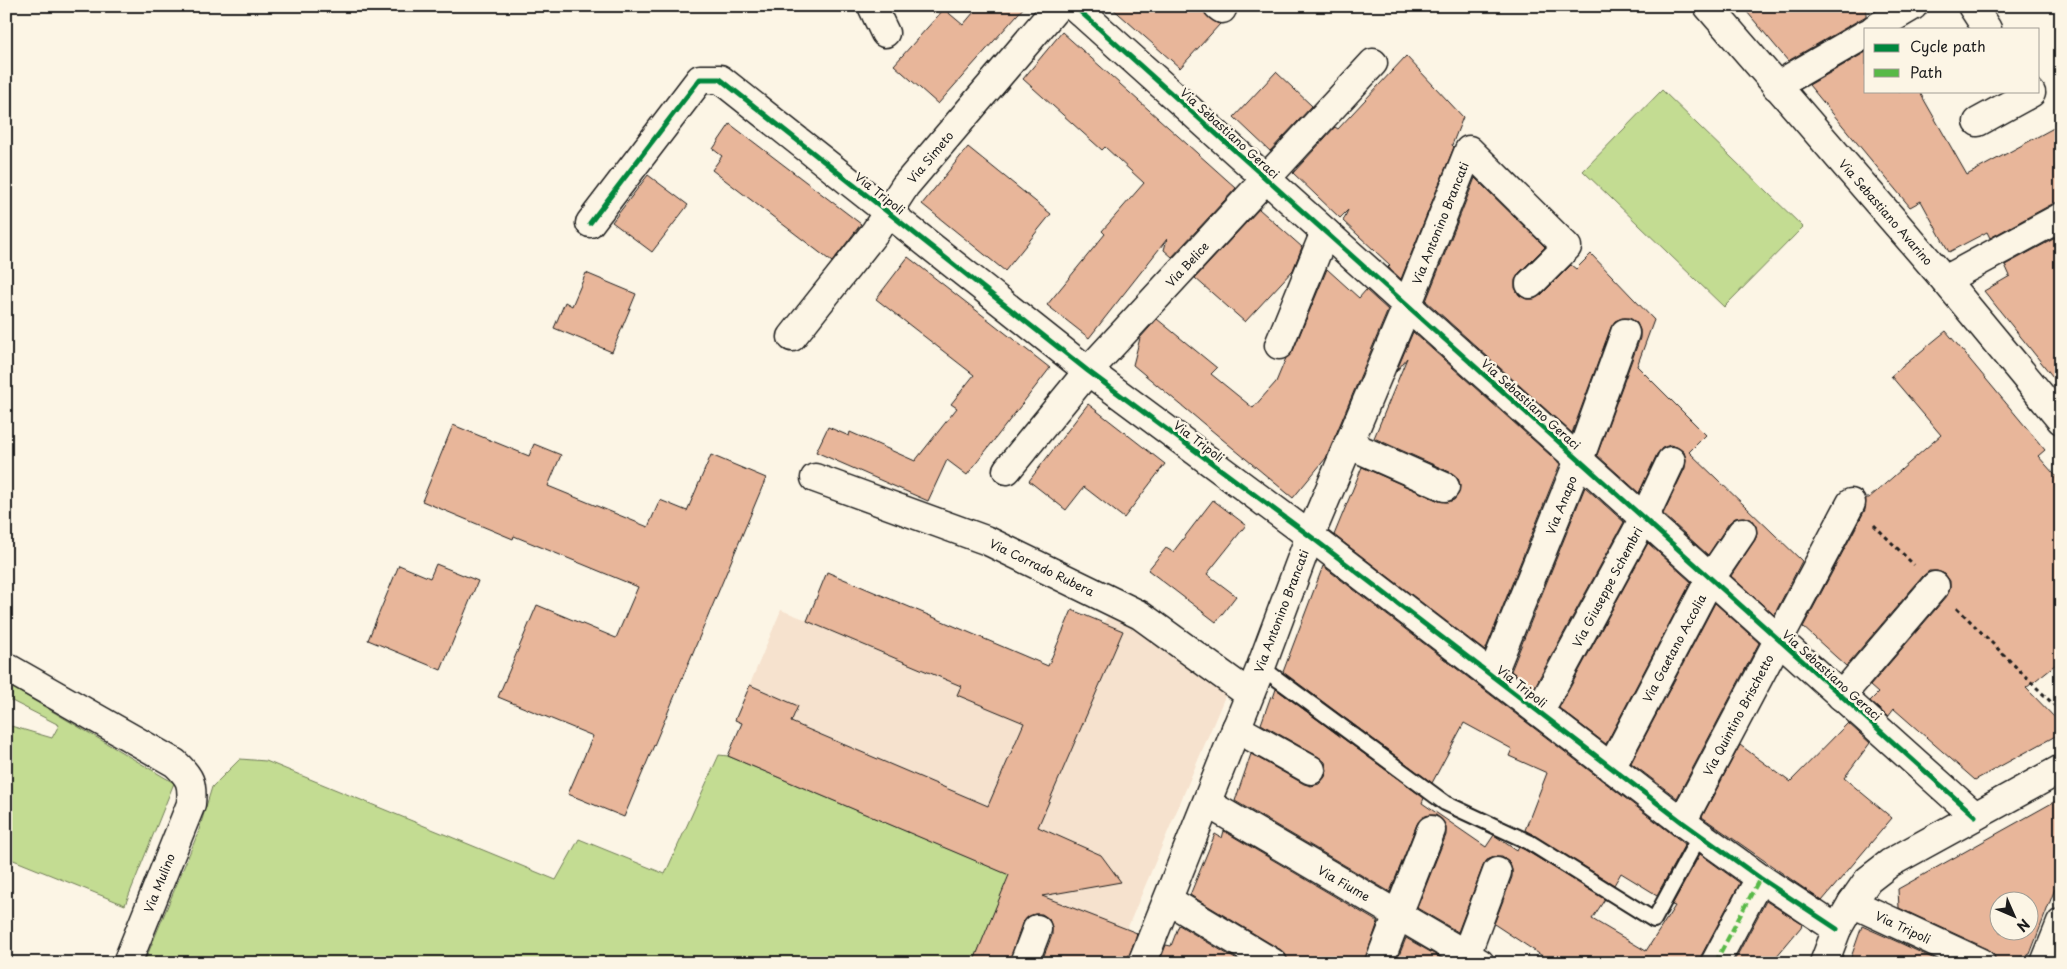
<svg xmlns="http://www.w3.org/2000/svg" width="2067" height="969" font-family="'Playpen Sans',sans-serif">
  <style>
    .built { fill: #f6e2ce }
    .green { fill: #c3dc92; stroke: #707c57 }
    .building { fill: #e8b69a; stroke: #1c1c1c; fill-rule: evenodd }
    .lines { fill: none; stroke-linecap: round; stroke-linejoin: round }
    .lane-casing { stroke: #1c1c1c; stroke-width: 18 }
    .street-casing { stroke: #1c1c1c; stroke-width: 31 }
    .secondary-casing { stroke: #1c1c1c; stroke-width: 31 }
    .path { stroke: #1c1c1c; stroke-width: 3; stroke-dasharray: 4 4; stroke-linecap: butt }
    .lane { stroke: #fcf5e5; stroke-width: 14 }
    .street { stroke: #fcf5e5; stroke-width: 28 }
    .secondary { stroke: #fcf5e5; stroke-width: 28 }
    .quiet { stroke: #58b947; stroke-width: 4; stroke-dasharray: 8 4; stroke-linecap: butt }
    .cycleway-casing { stroke: #fcf5e5; stroke-width: 8 }
    .cycleway { stroke: #00873e; stroke-width: 5 }
    .labels { text-anchor: middle; dominant-baseline: central; stroke-width: 5; stroke-linejoin: round; paint-order: stroke }
    .street-label { font-size: 12px; fill: #1c1c1c; stroke: #fcf5e5 }
  </style>
  <rect width="100%" height="100%" fill="#fcf5e5"/>
  <filter id="ink" filterUnits="userSpaceOnUse"><feTurbulence type="fractalNoise" baseFrequency=".02" numOctaves="2"/><feDisplacementMap in="SourceGraphic" scale="10" xChannelSelector="R" yChannelSelector="G"/><feConvolveMatrix kernelMatrix="1 2 1 2 8 2 1 2 1" color-interpolation-filters="sRGB"/></filter>
  <g filter="url(#ink)">
    <polygon class="built" points="827,572 1048,666 1072,610 1104,623 1110,611 1228,689 1127,929 1092,927 728,756 742,724 735,720 781,610 807,620"/>
    <g class="green">
      <polygon points="1662,90 1803,227 1724,307 1583,171"/>
      <polygon points="6,684 174,783 125,905 6,857 6,740 11,726 52,738 59,725 6,698"/>
      <polygon points="719,755 728,756 1010,875 973,963 144,963 198,833 212,787 240,759 266,761 556,880 579,839 665,874"/>
    </g>
    <g class="building">
      <polygon points="979,6 1025,6 938,104 894,65 944,9 963,25"/>
      <polygon points="1110,6 1200,6 1209,18 1220,24 1180,68"/>
      <polygon points="1742,6 1866,6 1866,16 1788,61"/>
      <polygon points="1062,32 1236,188 1172,257 1164,250 1167,239 1089,338 1047,305 1105,234 1102,231 1144,183 1105,147 1102,150 1023,79"/>
      <polygon points="1866,52 1866,91 1919,91 1967,175 2061,124 2061,201 2054,203 1990,238 1987,232 1949,252 1921,201 1910,207 1809,85"/>
      <polygon points="1406,56 1463,117 1452,145 1454,147 1401,279 1388,267 1390,265 1343,221 1348,210 1340,218 1293,173 1335,127 1338,129"/>
      <polygon points="1276,72 1312,106 1270,151 1234,117"/>
      <polygon points="730,124 861,224 832,262 712,170 722,156 713,149"/>
      <polygon points="968,147 1051,214 1005,271 922,204"/>
      <polygon points="648,175 688,205 652,252 612,222"/>
      <polygon points="1475,178 1545,247 1519,273 1515,280 1515,288 1519,295 1526,299 1534,299 1541,295 1571,265 1576,269 1591,254 1654,320 1637,366 1706,435 1689,452 1802,561 1774,615 1731,576 1755,540 1757,534 1756,526 1751,519 1744,517 1735,518 1729,523 1708,555 1663,514 1685,468 1686,459 1684,452 1677,447 1670,445 1662,448 1657,454 1639,493 1597,455 1640,338 1640,330 1637,323 1630,318 1622,318 1615,321 1611,327 1572,433 1426,301"/>
      <polygon points="1259,209 1302,247 1293,270 1245,322 1195,278"/>
      <polygon points="2061,235 2061,387 1984,291 2010,276 2005,265"/>
      <polygon points="908,257 1050,368 967,475 947,460 928,501 816,452 828,427 849,436 850,432 915,461 957,408 951,404 974,375 876,299"/>
      <polygon points="1327,269 1359,298 1366,290 1388,310 1326,458 1293,498 1133,365 1140,338 1157,319 1217,368 1211,374 1253,408 1276,382 1286,358 1293,351"/>
      <polygon points="586,273 636,294 612,352 554,328 565,302 572,306"/>
      <polygon points="1946,331 2045,450 2038,456 2061,482 2061,660 2026,688 2061,724 2061,733 1975,780 1894,709 1888,717 1870,701 1878,693 1870,686 1947,596 1950,589 1950,581 1945,574 1937,571 1929,571 1923,576 1846,666 1803,627 1865,510 1866,498 1869,498 1941,435 1891,376"/>
      <polygon points="1413,332 1560,464 1485,651 1334,535 1362,467 1439,501 1447,502 1454,500 1459,493 1460,485 1458,478 1452,473 1374,438 1407,358 1396,372"/>
      <polygon points="1088,404 1165,464 1124,518 1084,487 1066,510 1029,481"/>
      <polygon points="453,425 529,456 534,444 561,455 548,486 648,527 660,500 687,511 711,455 766,478 624,817 568,794 593,736 498,697 537,605 616,638 638,587 514,536 513,539 422,501"/>
      <polygon points="1585,487 1624,522 1534,688 1511,671"/>
      <polygon points="1213,500 1246,525 1207,574 1236,596 1216,622 1148,570 1166,548 1173,552"/>
      <polygon points="1648,543 1691,582 1606,744 1559,708"/>
      <polygon points="436,564 478,581 441,670 368,640 399,565 430,578"/>
      <polygon points="1323,566 1685,844 1657,895 1621,873 1614,885 1525,830 1547,773 1509,756 1512,749 1464,723 1432,783 1283,672"/>
      <polygon points="827,572 1048,666 1072,610 1123,631 1038,827 1101,855 1121,882 1042,896 1137,933 1127,963 1041,963 1052,935 1052,927 1049,919 1042,914 1035,914 1028,917 1022,923 1009,963 973,963 1009,875 728,756 742,723 735,720 750,685 798,706 791,722 988,806 1024,723 957,695 961,686 807,621"/>
      <polygon points="1715,603 1759,643 1677,798 1631,763"/>
      <polygon points="1276,689 1424,798 1422,803 1486,847 1494,835 1517,851 1519,847 1525,850 1605,899 1592,919 1646,951 1675,906 1672,905 1700,854 1740,883 1701,956 1700,963 1553,963 1494,924 1512,877 1512,870 1509,862 1502,857 1495,857 1487,860 1483,866 1458,932 1417,908 1446,835 1446,828 1443,821 1436,815 1429,815 1422,818 1417,824 1390,892 1235,801 1251,754 1304,784 1311,786 1319,784 1325,777 1327,770 1325,762 1319,757 1261,724 1271,696 1273,698"/>
      <polygon points="1848,723 1870,743 1844,778 1892,818 1822,901 1702,817 1740,745 1790,782"/>
      <path d="M2061 798V873L2030 954 2006 963H1996L1994 954 1988 949 1899 908 1898 889ZM2000 902H2030V932H2000Z"/>
      <polygon points="1224,831 1378,922 1364,963 1289,963 1286,955 1281,950 1190,895 1215,834 1222,838"/>
      <polygon points="1766,901 1802,924 1801,927 1771,963 1733,963"/>
      <polygon points="1179,925 1242,963 1159,963 1166,945 1171,946"/>
      <polygon points="1862,926 1898,942 1943,963 1849,963"/>
      <polygon points="1406,938 1448,962 1448,963 1396,963"/>
    </g>
    <g class="lines">
      <defs>
        <polyline id="lane" points="1261,667 1445,803 1529,842 1654,920 1700,835"/>
        <g id="street">
          <polyline points="872,6 885,33"/>
          <polyline points="1074,6 1975,816"/>
          <polyline points="1218,6 1222,9"/>
          <polyline points="1708,6 1945,280 2061,420"/>
          <polyline points="1972,6 1987,29"/>
          <polyline points="1874,29 1913,6"/>
          <polyline points="1776,86 1866,34"/>
          <polyline points="1978,122 2031,93 2029,91"/>
          <polyline points="590,223 700,79 720,79 1088,371 1310,536 1682,822 1760,878 1837,929"/>
          <polyline points="1945,280 2061,217"/>
          <polyline points="792,337 875,232 905,186 1058,6"/>
          <polyline points="1279,345 1325,232"/>
          <polyline points="1348,444 1445,487"/>
          <polyline points="1007,470 1088,371 1373,63"/>
          <polyline points="815,478 988,541 1140,615 1249,694"/>
          <path d="M6 667 175 763C190 777 193 783 191 804L127 963"/>
          <polyline points="1492,675 1579,460 1625,333"/>
          <polyline points="1841,696 1935,586"/>
          <polyline points="1539,712 1644,518 1671,461"/>
          <polyline points="1236,728 1311,770"/>
          <polyline points="1611,768 1710,579 1742,532"/>
          <polyline points="1207,803 1480,963"/>
          <polyline points="1682,822 1851,503"/>
          <polyline points="1168,900 1273,963"/>
          <polyline points="1852,903 1981,963"/>
          <polyline points="1024,963 1037,929"/>
          <polyline points="1142,963 1261,667 1310,536 1407,306 1469,150 1567,247 1530,284"/>
          <polyline points="1379,963 1431,830"/>
          <polyline points="1463,963 1497,872"/>
          <polyline points="1715,963 1760,878"/>
        </g>
        <g id="secondary">
          <polyline points="1824,963 1837,929 1852,903 1868,880 1890,863 2061,769"/>
          <polyline points="2045,963 2061,923"/>
        </g>
      </defs>
      <use href="#lane" class="lane-casing"/>
      <use href="#street" class="street-casing"/>
      <use href="#secondary" class="secondary-casing"/>
      <g class="path">
        <polyline points="1874,525 1914,565"/>
        <polyline points="1957,608 2061,712"/>
      </g>
      <use href="#lane" class="lane"/>
      <use href="#street" class="street"/>
      <use href="#secondary" class="secondary"/>
      <polyline class="quiet" points="1715,963 1760,878"/>
      <defs>
        <g id="cycleway">
          <polyline points="1074,6 1975,816"/>
          <polyline points="590,223 700,79 720,79 1088,371 1310,536 1682,822 1760,878 1837,929"/>
        </g>
      </defs>
      <use href="#cycleway" class="cycleway-casing"/>
      <use href="#cycleway" class="cycleway"/>
    </g>
  </g>
  <g class="labels">
    <g class="street-label">
      <text transform="translate(1230 133) rotate(42)">Via Sebastiano Geraci</text>
      <text transform="translate(930 157) rotate(-50)">Via Simeto</text>
      <text transform="translate(880 193) rotate(38)">Via Tripoli</text>
      <text transform="translate(1886 212) rotate(49)">Via Sebastiano Avarino</text>
      <text transform="translate(1440 223) rotate(-68)">Via Antonino Brancati</text>
      <text transform="translate(1187 264) rotate(-47)">Via Belice</text>
      <text transform="translate(1531 404) rotate(42)">Via Sebastiano Geraci</text>
      <text transform="translate(1199 441) rotate(37)">Via Tripoli</text>
      <text transform="translate(1561 505) rotate(-68)">Via Anapo</text>
      <text transform="translate(1042 567) rotate(26)">Via Corrado Rubera</text>
      <text transform="translate(1607 587) rotate(-62)">Via Giuseppe Schembri</text>
      <text transform="translate(1281 611) rotate(-69)">Via Antonino Brancati</text>
      <text transform="translate(1674 648) rotate(-62)">Via Gaetano Accolia</text>
      <text transform="translate(1832 675) rotate(42)">Via Sebastiano Geraci</text>
      <text transform="translate(1522 686) rotate(38)">Via Tripoli</text>
      <text transform="translate(1738 715) rotate(-62)">Via Quintino Brischetto</text>
      <text transform="translate(159 883) rotate(-68)">Via Mulino</text>
      <text transform="translate(1344 883) rotate(30)">Via Fiume</text>
      <text transform="translate(1903 927) rotate(25)">Via Tripoli</text>
    </g>
  </g>
  <rect width="2067" height="969" fill="none" stroke="#fcf5e5" stroke-width="25"/>
  <rect x="12" y="12" width="2042" height="944" fill="none" stroke="#1c1c1c" stroke-width="2" filter="url(#ink)"/>
  <rect x="1864" y="28" width="175" height="65" fill="#fcf5e5" stroke="#a29e95"/>
  <rect x="1874" y="44" width="25" height="8" fill="#00873e" stroke="#a29e95"/>
  <text x="1910" y="52" font-size="15" fill="#1c1c1c">Cycle path</text>
  <rect x="1874" y="69" width="25" height="8" fill="#58b947" stroke="#a29e95"/>
  <text x="1910" y="78" font-size="15" fill="#1c1c1c">Path</text>
  <g transform="translate(2014 916) rotate(135)"><circle r="24" fill="#fcf5e5" stroke="#a29e95"/>
  <path d="M0-4L9 19L0 12L-9 19Z" fill="#1c1c1c"/>
  <text y="-8" font-size="14" font-weight="bold" text-anchor="middle" fill="#1c1c1c">N</text>
  </g>
</svg>
